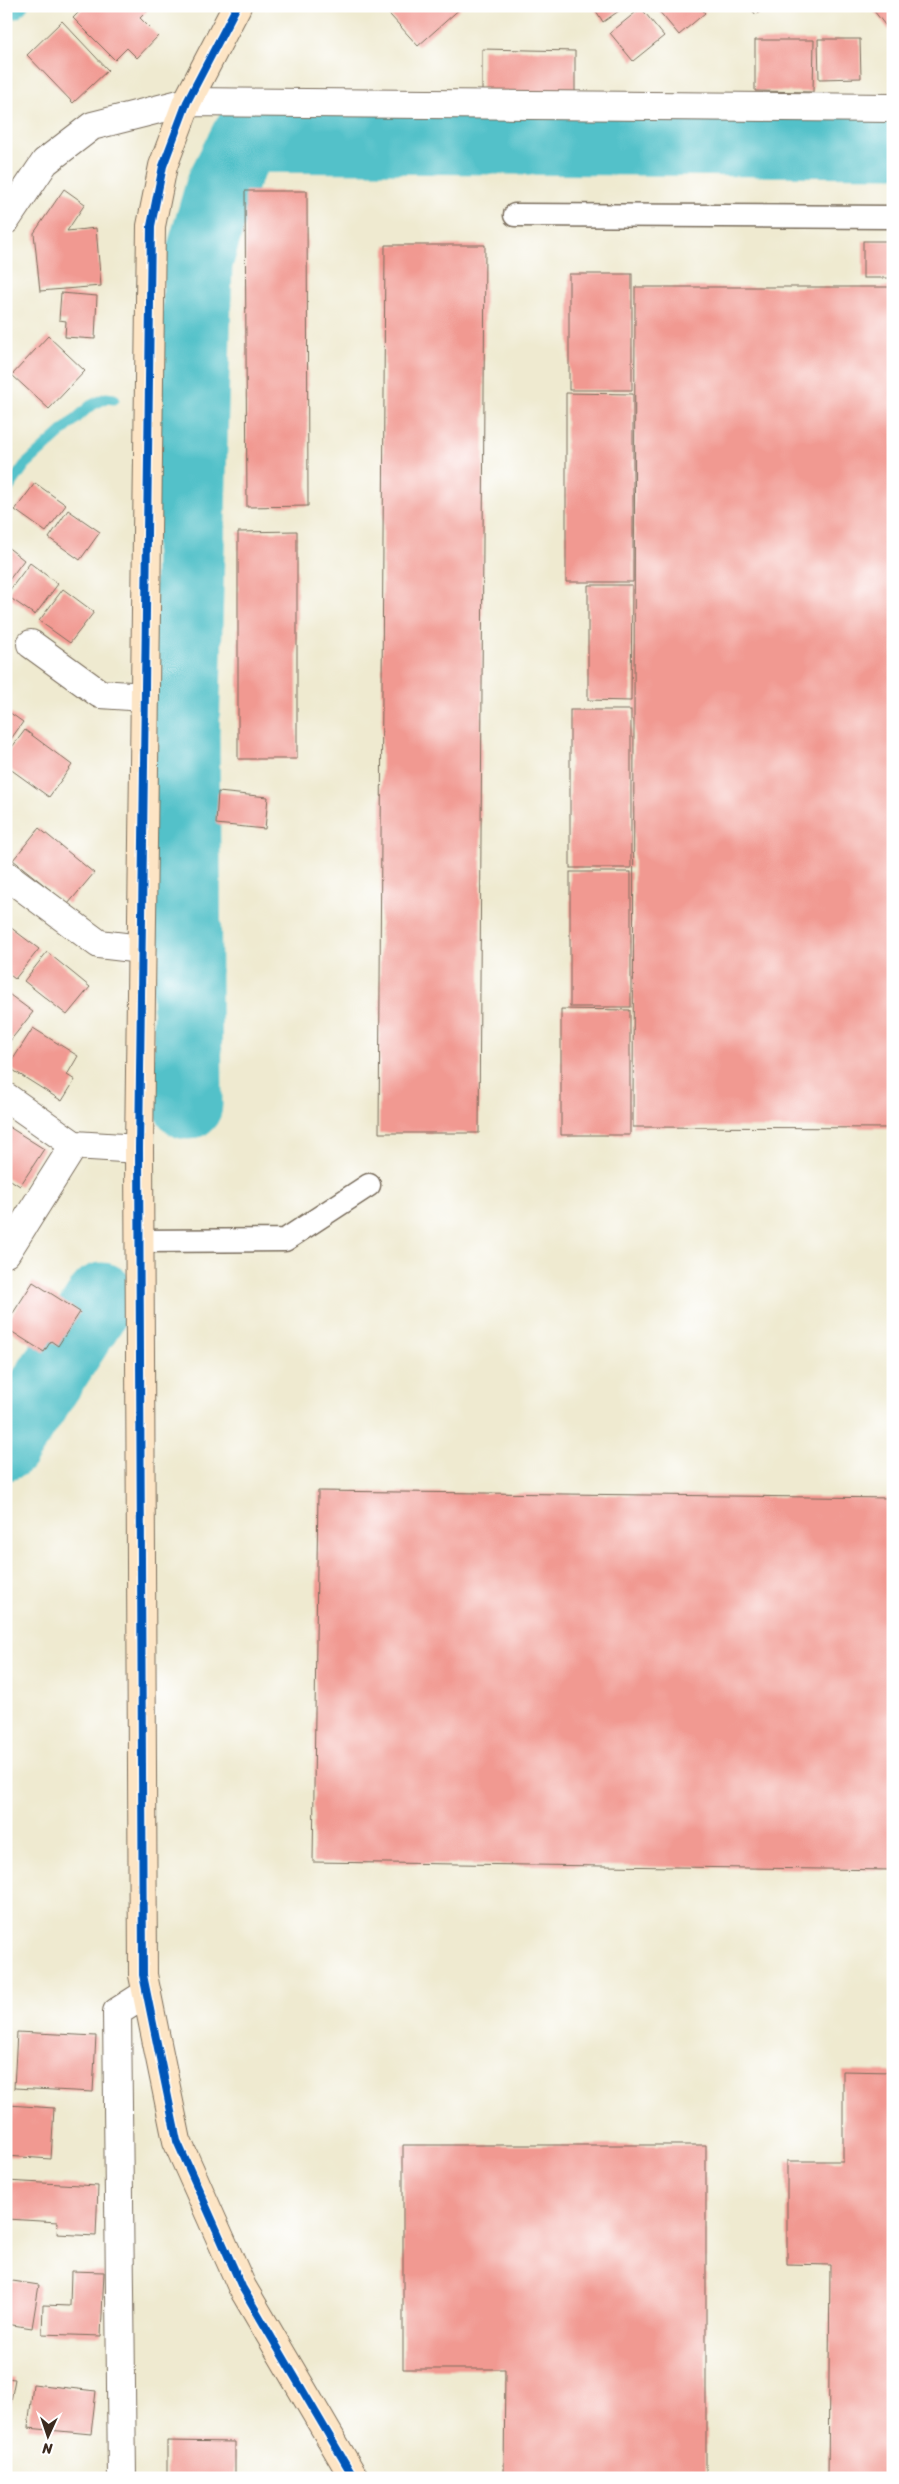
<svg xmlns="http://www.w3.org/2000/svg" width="899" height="2484" font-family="Sriracha,sans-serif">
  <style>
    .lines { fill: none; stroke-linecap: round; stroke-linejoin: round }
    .stream { stroke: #53c1c9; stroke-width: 11 }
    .river { stroke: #53c1c9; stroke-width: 69 }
    .building { fill: #f19991 }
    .lane-casing { stroke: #7a6d5c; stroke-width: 25 }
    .street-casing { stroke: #7a6d5c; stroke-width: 30 }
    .secondary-casing { stroke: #7a6d5c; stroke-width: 30 }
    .lane { stroke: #fff; stroke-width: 22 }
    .street { stroke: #fff; stroke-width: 28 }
    .secondary { stroke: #fde5c5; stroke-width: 28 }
    .cycleway-casing { stroke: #fff; stroke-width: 11 }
    .cycleway { stroke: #0057b8; stroke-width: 8 }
  </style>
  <rect width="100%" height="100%" fill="#fff"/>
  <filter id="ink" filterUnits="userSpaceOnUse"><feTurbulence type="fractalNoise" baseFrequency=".02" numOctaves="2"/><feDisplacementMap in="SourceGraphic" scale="10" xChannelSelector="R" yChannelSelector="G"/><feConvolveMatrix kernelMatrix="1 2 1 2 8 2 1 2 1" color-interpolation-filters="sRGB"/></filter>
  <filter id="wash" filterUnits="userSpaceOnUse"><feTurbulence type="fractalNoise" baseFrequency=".0096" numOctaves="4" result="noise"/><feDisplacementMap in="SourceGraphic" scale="20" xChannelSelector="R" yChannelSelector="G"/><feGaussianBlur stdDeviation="1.12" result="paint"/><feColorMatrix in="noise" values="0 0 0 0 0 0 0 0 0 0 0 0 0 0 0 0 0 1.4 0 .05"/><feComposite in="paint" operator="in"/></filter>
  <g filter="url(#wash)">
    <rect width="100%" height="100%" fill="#efead0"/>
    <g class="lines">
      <g class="stream">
        <polyline points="6,12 16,13 23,6"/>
        <polyline points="185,398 194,398"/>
        <polyline points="6,492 25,465 90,406 106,398 114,399"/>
      </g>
      <g class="river">
        <polyline points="188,1105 185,734 198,263 220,187 245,138 893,143"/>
        <polyline points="6,1446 102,1297"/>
      </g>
    </g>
    <g id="blocks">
      <g class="building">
        <polygon points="85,6 143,6 147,11 140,18 158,36 137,58 127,48 115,60 73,18"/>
        <polygon points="382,6 463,6 418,46"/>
        <polygon points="593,6 626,6 603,22"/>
        <polygon points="663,6 699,6 705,13 679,35 658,10"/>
        <polygon points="749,6 766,6 756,15"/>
        <polygon points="870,6 893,6 893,35"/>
        <polygon points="641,8 664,36 633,61 610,33"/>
        <polygon points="62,21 108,70 73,103 27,55"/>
        <polygon points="818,39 860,39 861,78 819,79"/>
        <polygon points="755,40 814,40 813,92 755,91"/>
        <polygon points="482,49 575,51 575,93 482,92"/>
        <polygon points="64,189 85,204 67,231 96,228 101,286 40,291 34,233"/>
        <polygon points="245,191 307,191 308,506 247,507"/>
        <rect x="863" y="241" width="30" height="37"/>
        <polygon points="385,245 485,245 479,1133 379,1133"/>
        <rect x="569" y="274" width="63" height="116"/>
        <polygon points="635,287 893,287 893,1128 633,1127"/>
        <polygon points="61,293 97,296 95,339 65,337 66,321 59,320"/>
        <polygon points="48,336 85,371 49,409 12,375"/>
        <polygon points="566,393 633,394 633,582 566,582"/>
        <polygon points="35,483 66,505 46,532 15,510"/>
        <polygon points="68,510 100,532 80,560 49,538"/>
        <polygon points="297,531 297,759 238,759 238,532"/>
        <polygon points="6,546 24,560 6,584"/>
        <polygon points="30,563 58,584 35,615 6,595"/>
        <polygon points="588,585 632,585 631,701 588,700"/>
        <polygon points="63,589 94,612 70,643 39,621"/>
        <polygon points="6,710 23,722 6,746"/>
        <rect x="570" y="710" width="61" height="158"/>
        <polygon points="25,730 72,765 49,797 6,766 6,755"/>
        <polygon points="218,792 268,797 265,829 216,824"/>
        <polygon points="39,828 94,873 68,904 13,860"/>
        <rect x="570" y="872" width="61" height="135"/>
        <polygon points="6,924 39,949 15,979 6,972"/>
        <polygon points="47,952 90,987 67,1015 24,981"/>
        <polygon points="6,992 33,1012 6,1046"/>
        <polygon points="561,1009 630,1010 630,1135 561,1135"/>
        <polygon points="33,1028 78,1056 67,1075 75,1080 62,1101 8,1067"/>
        <polygon points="6,1125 44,1149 20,1186 6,1177"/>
        <polygon points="33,1282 80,1312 58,1346 51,1341 44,1352 6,1328 6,1324"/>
        <polygon points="318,1491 893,1498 893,1870 313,1862"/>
        <polygon points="17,2032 96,2036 93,2092 14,2088"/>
        <polygon points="843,2071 893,2072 893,2478 828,2478 830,2265 787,2264 787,2161 843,2161"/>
        <polygon points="8,2105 54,2108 51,2159 6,2156"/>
        <polygon points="403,2145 706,2145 706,2478 504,2477 505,2369 403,2369"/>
        <polygon points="6,2181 98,2186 96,2236 57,2234 58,2222 6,2219"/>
        <polygon points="71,2271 104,2272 101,2336 42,2334 43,2305 70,2306"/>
        <polygon points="6,2280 39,2285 32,2328 6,2324"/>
        <polygon points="6,2378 15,2379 7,2423 6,2423"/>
        <polygon points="33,2384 96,2391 91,2434 28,2428"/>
        <polygon points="167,2441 235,2442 235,2478 167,2478"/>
      </g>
    </g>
  </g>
  <g filter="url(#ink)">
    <use href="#blocks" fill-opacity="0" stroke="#7a6d5c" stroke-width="1"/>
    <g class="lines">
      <defs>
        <g id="lane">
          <polyline points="515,215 893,217"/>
          <polyline points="140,1241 285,1240 369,1185"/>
        </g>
        <g id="street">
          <polyline points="6,220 45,162 92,126 187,102 893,108"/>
          <polyline points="31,644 100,694 145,697"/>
          <polyline points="6,875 99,944 141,949"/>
          <polyline points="6,1097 74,1145"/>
          <polyline points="6,1253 74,1145 139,1149"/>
          <polyline points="122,2478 117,2012 147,1993"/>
        </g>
        <polyline id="secondary" points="237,6 187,102 163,166 151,226 139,1149 143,1975 177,2141 242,2287 354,2478"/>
      </defs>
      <use href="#lane" class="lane-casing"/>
      <use href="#street" class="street-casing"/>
      <use href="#secondary" class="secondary-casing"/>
      <use href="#lane" class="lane"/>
      <use href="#street" class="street"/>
      <use href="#secondary" class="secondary"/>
      <defs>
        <polyline id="cycleway" points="237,6 187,102 163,166 151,226 139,1149 143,1975 177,2141 242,2287 354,2478"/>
      </defs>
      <use href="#cycleway" class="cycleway-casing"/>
      <use href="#cycleway" class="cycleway"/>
    </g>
  </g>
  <rect width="899" height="2484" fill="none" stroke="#fff" stroke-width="25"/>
  <g transform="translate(48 2436) rotate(183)" stroke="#ffffff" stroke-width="4" paint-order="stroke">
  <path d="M0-4L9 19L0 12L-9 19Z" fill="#3b2a1e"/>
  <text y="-8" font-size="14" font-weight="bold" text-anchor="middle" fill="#3b2a1e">N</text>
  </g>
</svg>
